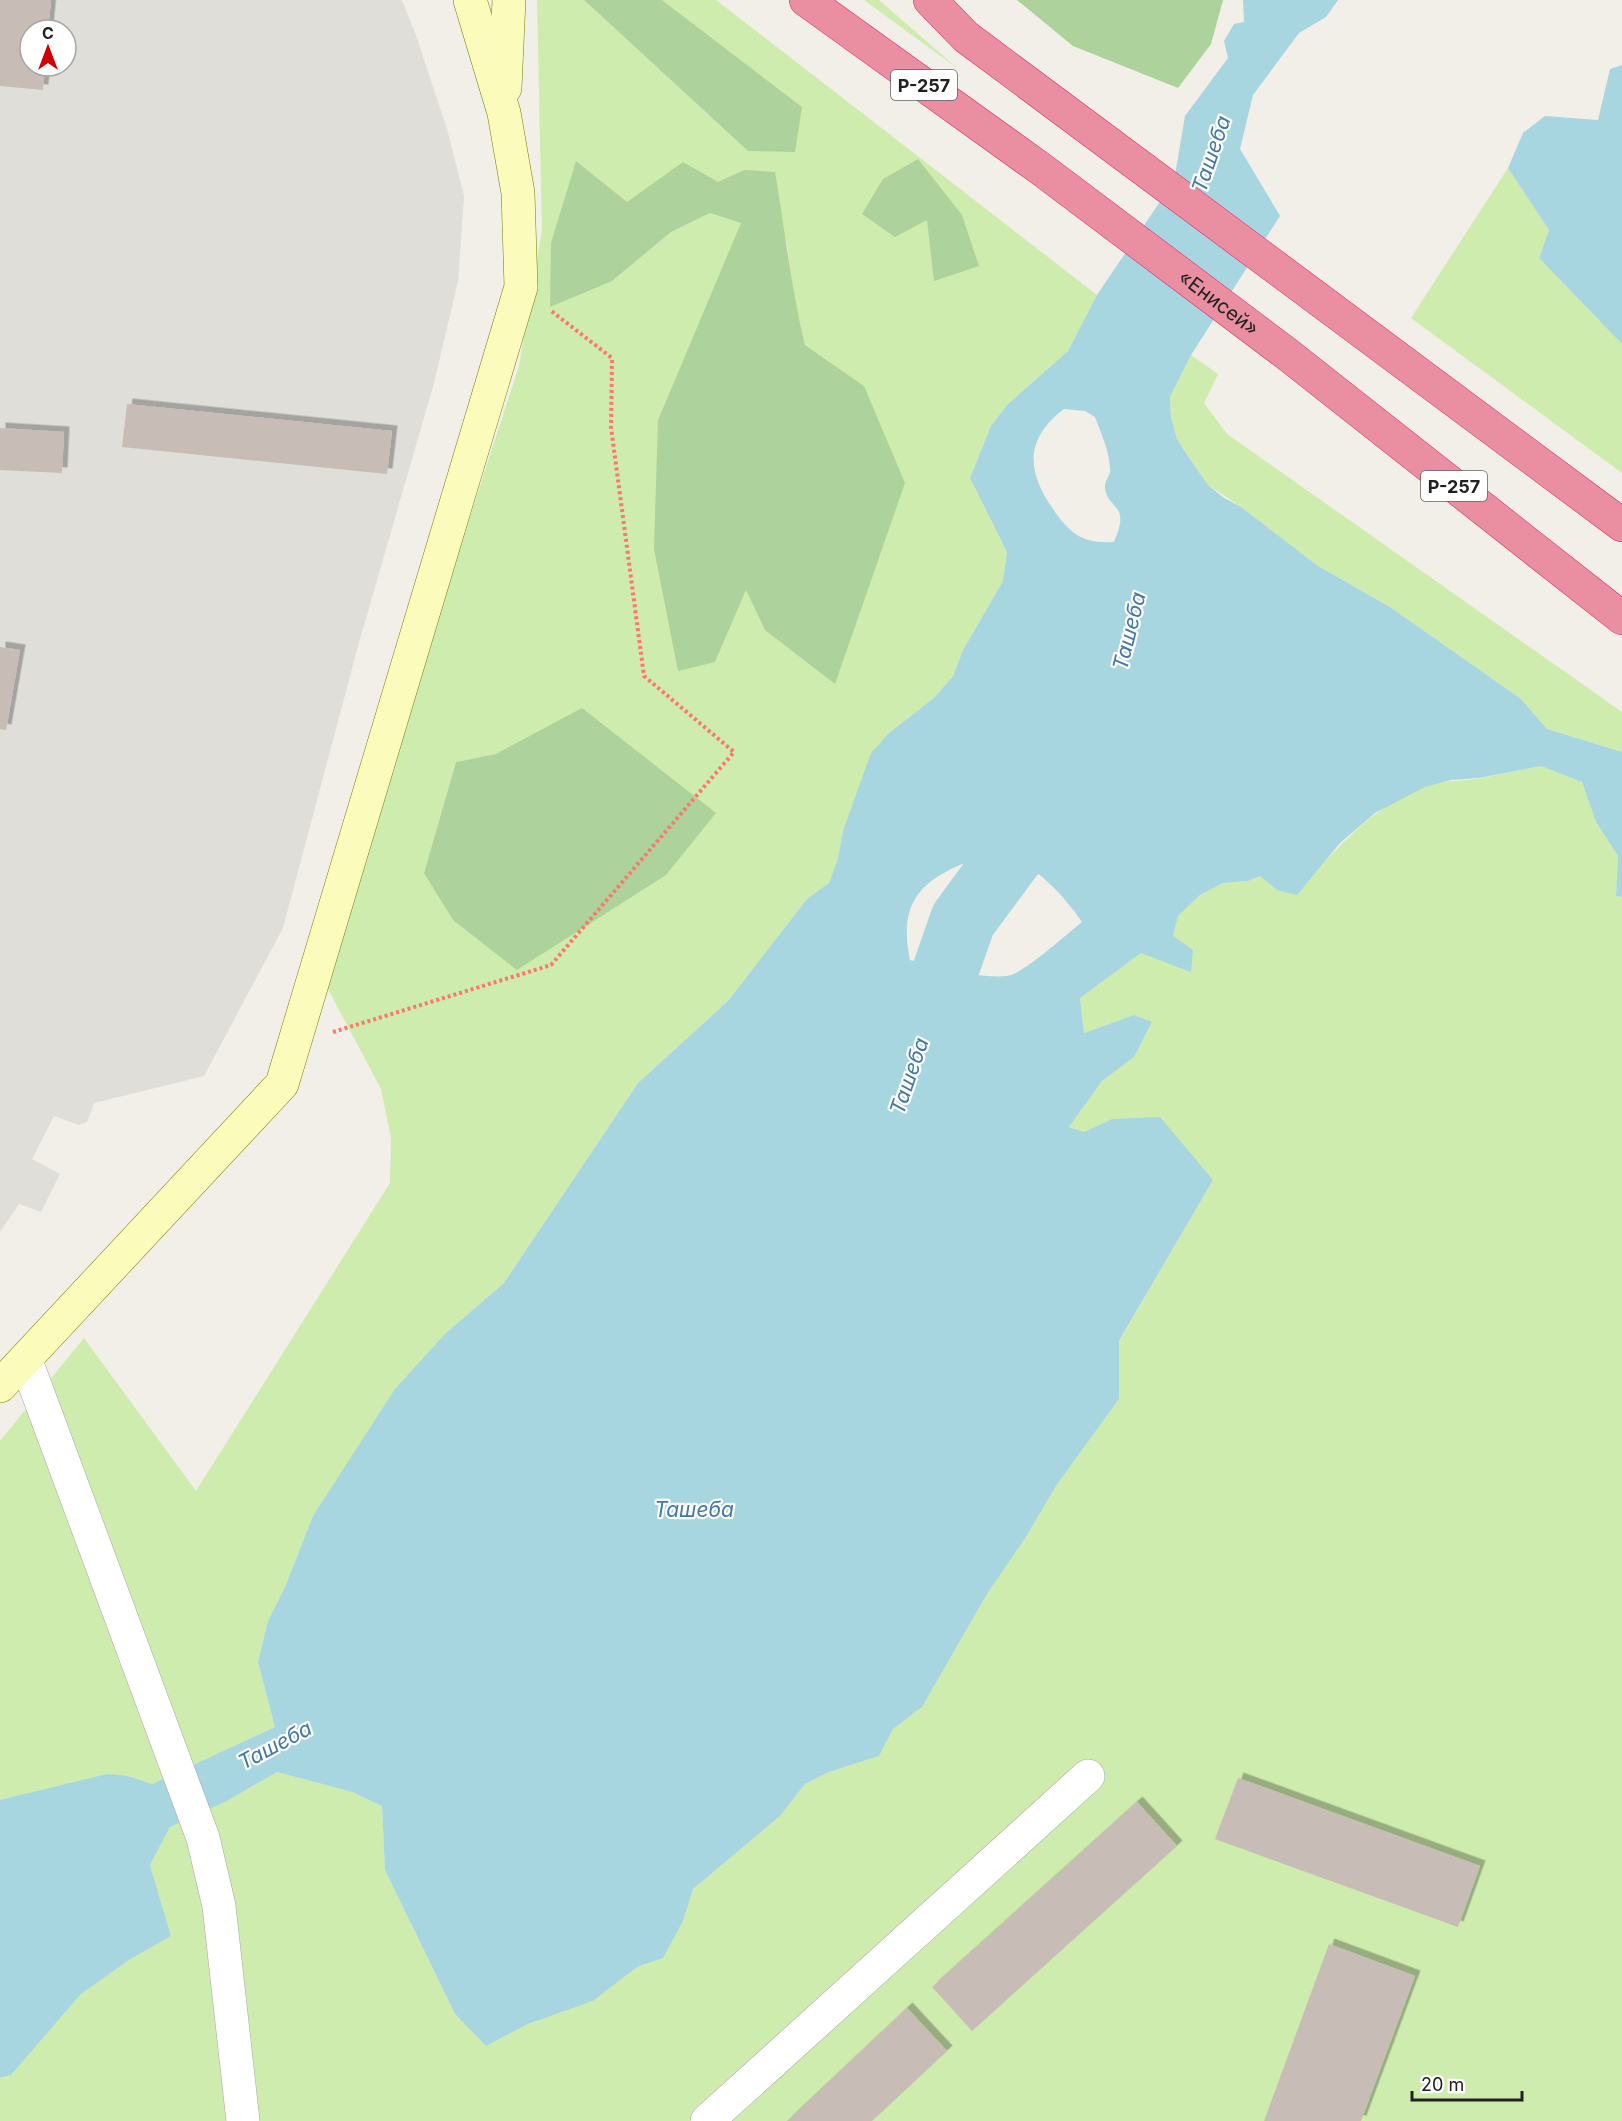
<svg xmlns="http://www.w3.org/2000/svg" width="1622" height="2121" font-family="Inter,sans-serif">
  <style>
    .airport { fill: #e0ded9; fill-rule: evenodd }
    .grass { fill: #ceecad; fill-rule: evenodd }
    .forest { fill: #add29b }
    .water { fill: #a7d5e0; fill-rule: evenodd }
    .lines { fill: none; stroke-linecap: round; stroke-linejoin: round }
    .river { stroke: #a7d5e0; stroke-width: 66 }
    .building { fill: #c7bdb6; filter: url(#shadow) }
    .street-casing { stroke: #a8a8a8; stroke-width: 34 }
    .secondary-casing { stroke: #767f01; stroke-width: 34 }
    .highway-casing { stroke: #e1236b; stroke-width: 34 }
    .path { stroke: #fe766c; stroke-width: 4; stroke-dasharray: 3 3; stroke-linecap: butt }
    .street { stroke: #fff; stroke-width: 33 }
    .secondary { stroke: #fbfcbc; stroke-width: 33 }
    .highway { stroke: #ea8ea2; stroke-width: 33 }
    .labels { text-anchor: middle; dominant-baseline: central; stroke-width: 4.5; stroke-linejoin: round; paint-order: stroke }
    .shield { fill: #fff; stroke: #646464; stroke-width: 1.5 }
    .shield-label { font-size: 18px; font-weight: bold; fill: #212121 }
    .street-label { font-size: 20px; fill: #212121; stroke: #fff }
    .water-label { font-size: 21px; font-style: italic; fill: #4378a5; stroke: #fff }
  </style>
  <defs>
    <filter id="shadow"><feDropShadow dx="5.5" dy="-5.5" stdDeviation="0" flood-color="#0004"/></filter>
  </defs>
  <rect width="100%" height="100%" fill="#f2eee8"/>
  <path class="airport" d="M0 0H402L417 38 447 129 464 196 458 281 434 383 358 646 283 928 204 1076 94 1103 87 1122 79 1125 54 1116 32 1159 60 1174 41 1212 19 1204 0 1232ZM30 30H66V66H30Z"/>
  <g class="grass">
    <path d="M537 0H584L748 151 801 107 662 0H716L1097 295 1068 351 1007 405 991 426 970 478 1007 552 1003 581 963 650 953 676 935 697 889 733 843 831 838 858 829 883 807 899 728 1001 638 1083 504 1283 446 1333 313 1516 285 1587 268 1621 258 1662 275 1727 152 1784 128 1776 0 1800V1441L84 1338 196 1491 390 1183 391 1137 381 1089 321 976 519 366 542 230ZM918 160 979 265 927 220 901 232ZM577 162 627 203 718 183 744 170 787 242 793 295 805 345 864 386 765 630 746 589 715 662 658 420 742 223 710 213 671 232 612 281ZM496 754 424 873 456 762Z"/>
    <polygon points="864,0 879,0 957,68"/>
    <polygon points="1508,168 1549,230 1539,258 1622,344 1622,473 1411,318"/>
    <polygon points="1191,355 1218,374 1204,403 1227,434 1622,712 1622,752 1547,729 1521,699 1390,607 1318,566 1241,507 1208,485 1177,439 1171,418 1170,397"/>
    <path d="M1541 766 1582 782 1596 822 1618 856 1616 896 1622 897V2121H0V2078L11 2075 81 1994 129 1960 171 1936 150 1865 170 1827 225 1802 277 1772 352 1792 382 1806 385 1870 455 2014 486 2046 528 2024 593 2001 637 1967 662 1958 683 1921 693 1889 780 1816 805 1784 829 1772 879 1756 893 1729 922 1707 987 1594 1024 1540 1056 1486 1119 1399V1342L1213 1180 1112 1119 1084 1132 1069 1127 1102 1081 1134 1057 1152 1022 1134 1015 1084 1033 1080 998 1141 953 1159 958 1173 936 1178 916 1200 895 1223 883 1248 881 1260 876 1277 890 1297 894C1334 851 1371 806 1427 786 1445 780 1463 781 1482 778 1501 774 1521 770 1541 766Z"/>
  </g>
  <g class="forest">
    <polygon points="584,0 662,0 802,107 795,152 748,151"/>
    <polygon points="1017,0 1223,0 1211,44 1178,88 1073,46"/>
    <polygon points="918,159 962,215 979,266 934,281 927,220 895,237 862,214 883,179"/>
    <path d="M576 161 627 202 683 162 718 182 744 170 775 172C785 230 791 288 805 345L864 386 905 483 835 684 765 630 746 590 715 662 678 671 654 549 658 420 741 223 710 213 671 232 612 281 550 307 551 243Z"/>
    <polygon points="582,708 716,813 666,875 517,970 453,920 424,873 456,762 496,754"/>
  </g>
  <g class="water">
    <path d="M1243 0H1338L1326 17 1299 33 1253 95 1240 149 1280 216 1191 355 1170 397 1171 418 1177 439 1188 456 1208 485 1224 498 1241 507 1318 566 1390 607 1521 699 1547 729 1622 752V897L1616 896 1618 856 1596 822 1582 782 1541 766 1479 778 1451 780 1425 787 1375 813 1340 843 1297 895 1277 890 1260 876 1248 881 1223 883 1200 895 1178 916 1173 936 1193 950 1191 972 1141 953 1080 998 1084 1033 1134 1015 1152 1022 1134 1057 1102 1081 1069 1127 1084 1132 1112 1119 1160 1117 1213 1180 1119 1341V1399L1056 1486 1024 1540 987 1594 922 1707 893 1729 879 1756 829 1772 805 1784 780 1816 693 1889 683 1921 663 1958 637 1967 593 2001 528 2024 486 2046 455 2014 385 1870 382 1806 352 1792 277 1772 225 1802 170 1827 150 1865 171 1936 129 1960 81 1994 11 2075 0 2078V1800L107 1774 128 1776 152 1784 275 1727 258 1662 268 1621 285 1587 313 1516 395 1389 446 1333 504 1283 638 1083 728 1001 807 899 829 883 838 858 843 831 871 753 889 733 935 697 953 676 963 650 1003 581 1007 552 970 478 991 426 1007 405 1068 351 1097 295 1174 181 1185 116 1228 58 1224 41 1234 24 1244 22ZM1064 409 1085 411 1095 417C1101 433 1111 455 1110 472 1109 477 1105 481 1105 486 1106 511 1132 501 1114 542 1083 544 1070 534 1053 509 1027 472 1024 439 1064 409ZM998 850C1034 865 1060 890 1082 922 1068 933 1022 975 1007 976 980 979 936 967 910 960 894 885 941 872 998 850Z"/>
    <polygon points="1622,65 1622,344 1539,258 1549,230 1508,168 1523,133 1545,116 1598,120 1610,69"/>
  </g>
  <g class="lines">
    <polyline class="river" points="916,1055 963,920 1064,783"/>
  </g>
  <g class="building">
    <polygon points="0,0 51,0 48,30 30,30 30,66 45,66 43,90 0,86"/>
    <polygon points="127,404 392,431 387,474 122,447"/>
    <polygon points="0,428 64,432 62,473 0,470"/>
    <polygon points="0,647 20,650 6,730 0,729"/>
    <polygon points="1238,1778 1480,1866 1458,1927 1215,1839"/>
    <polygon points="1137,1802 1177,1846 972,2031 932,1987"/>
    <polygon points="1329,1944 1415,1976 1361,2121 1264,2121"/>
    <polygon points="907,2008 947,2051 872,2121 787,2121"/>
  </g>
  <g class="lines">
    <defs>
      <g id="street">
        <polyline points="26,1361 203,1838 219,1906 243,2121"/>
        <polyline points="707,2121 1088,1776"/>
      </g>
      <g id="secondary">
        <polyline points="505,88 509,0"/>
        <polyline points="0,1386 282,1084 521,287 518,193 504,113 470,0"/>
      </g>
      <g id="highway">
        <path id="s1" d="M806 0 1041 169 1287 354 1622 618"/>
        <polyline points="930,0 966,37 1622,525"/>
      </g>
    </defs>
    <use href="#street" class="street-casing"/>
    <use href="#secondary" class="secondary-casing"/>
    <use href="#highway" class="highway-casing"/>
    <polyline class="path" points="333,1032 551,965 734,752 644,676 611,427 612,358 550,310"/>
    <use href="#street" class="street"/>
    <use href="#secondary" class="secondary"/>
    <use href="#highway" class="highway"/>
  </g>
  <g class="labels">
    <g class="shield">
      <rect x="891" y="70" width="66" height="30" rx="4.5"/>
      <rect x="1421" y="471" width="66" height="30" rx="4.5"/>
    </g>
    <g class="shield-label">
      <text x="924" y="85">Р-257</text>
      <text x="1454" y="486">Р-257</text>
    </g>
    <g class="street-label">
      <text stroke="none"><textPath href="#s1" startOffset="512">«Енисей»</textPath></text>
    </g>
    <g class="water-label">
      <text transform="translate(1211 154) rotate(-71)">Ташеба</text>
      <text transform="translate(1129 631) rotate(-76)">Ташеба</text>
      <text transform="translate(909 1076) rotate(-71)">Ташеба</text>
      <text x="694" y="1509">Ташеба</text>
      <text transform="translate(275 1745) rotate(-28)">Ташеба</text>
    </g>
  </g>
  <g transform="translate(48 48)"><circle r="28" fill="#ffffff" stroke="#a6a6a6" stroke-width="1.5"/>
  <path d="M0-4.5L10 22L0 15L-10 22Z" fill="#d20007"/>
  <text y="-9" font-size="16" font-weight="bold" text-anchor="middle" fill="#212121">С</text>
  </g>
  <path d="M1412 2091v9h110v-9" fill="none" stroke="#212121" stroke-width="3"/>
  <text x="1421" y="2091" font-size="18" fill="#212121" stroke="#ffffff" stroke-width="4.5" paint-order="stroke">20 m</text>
</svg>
